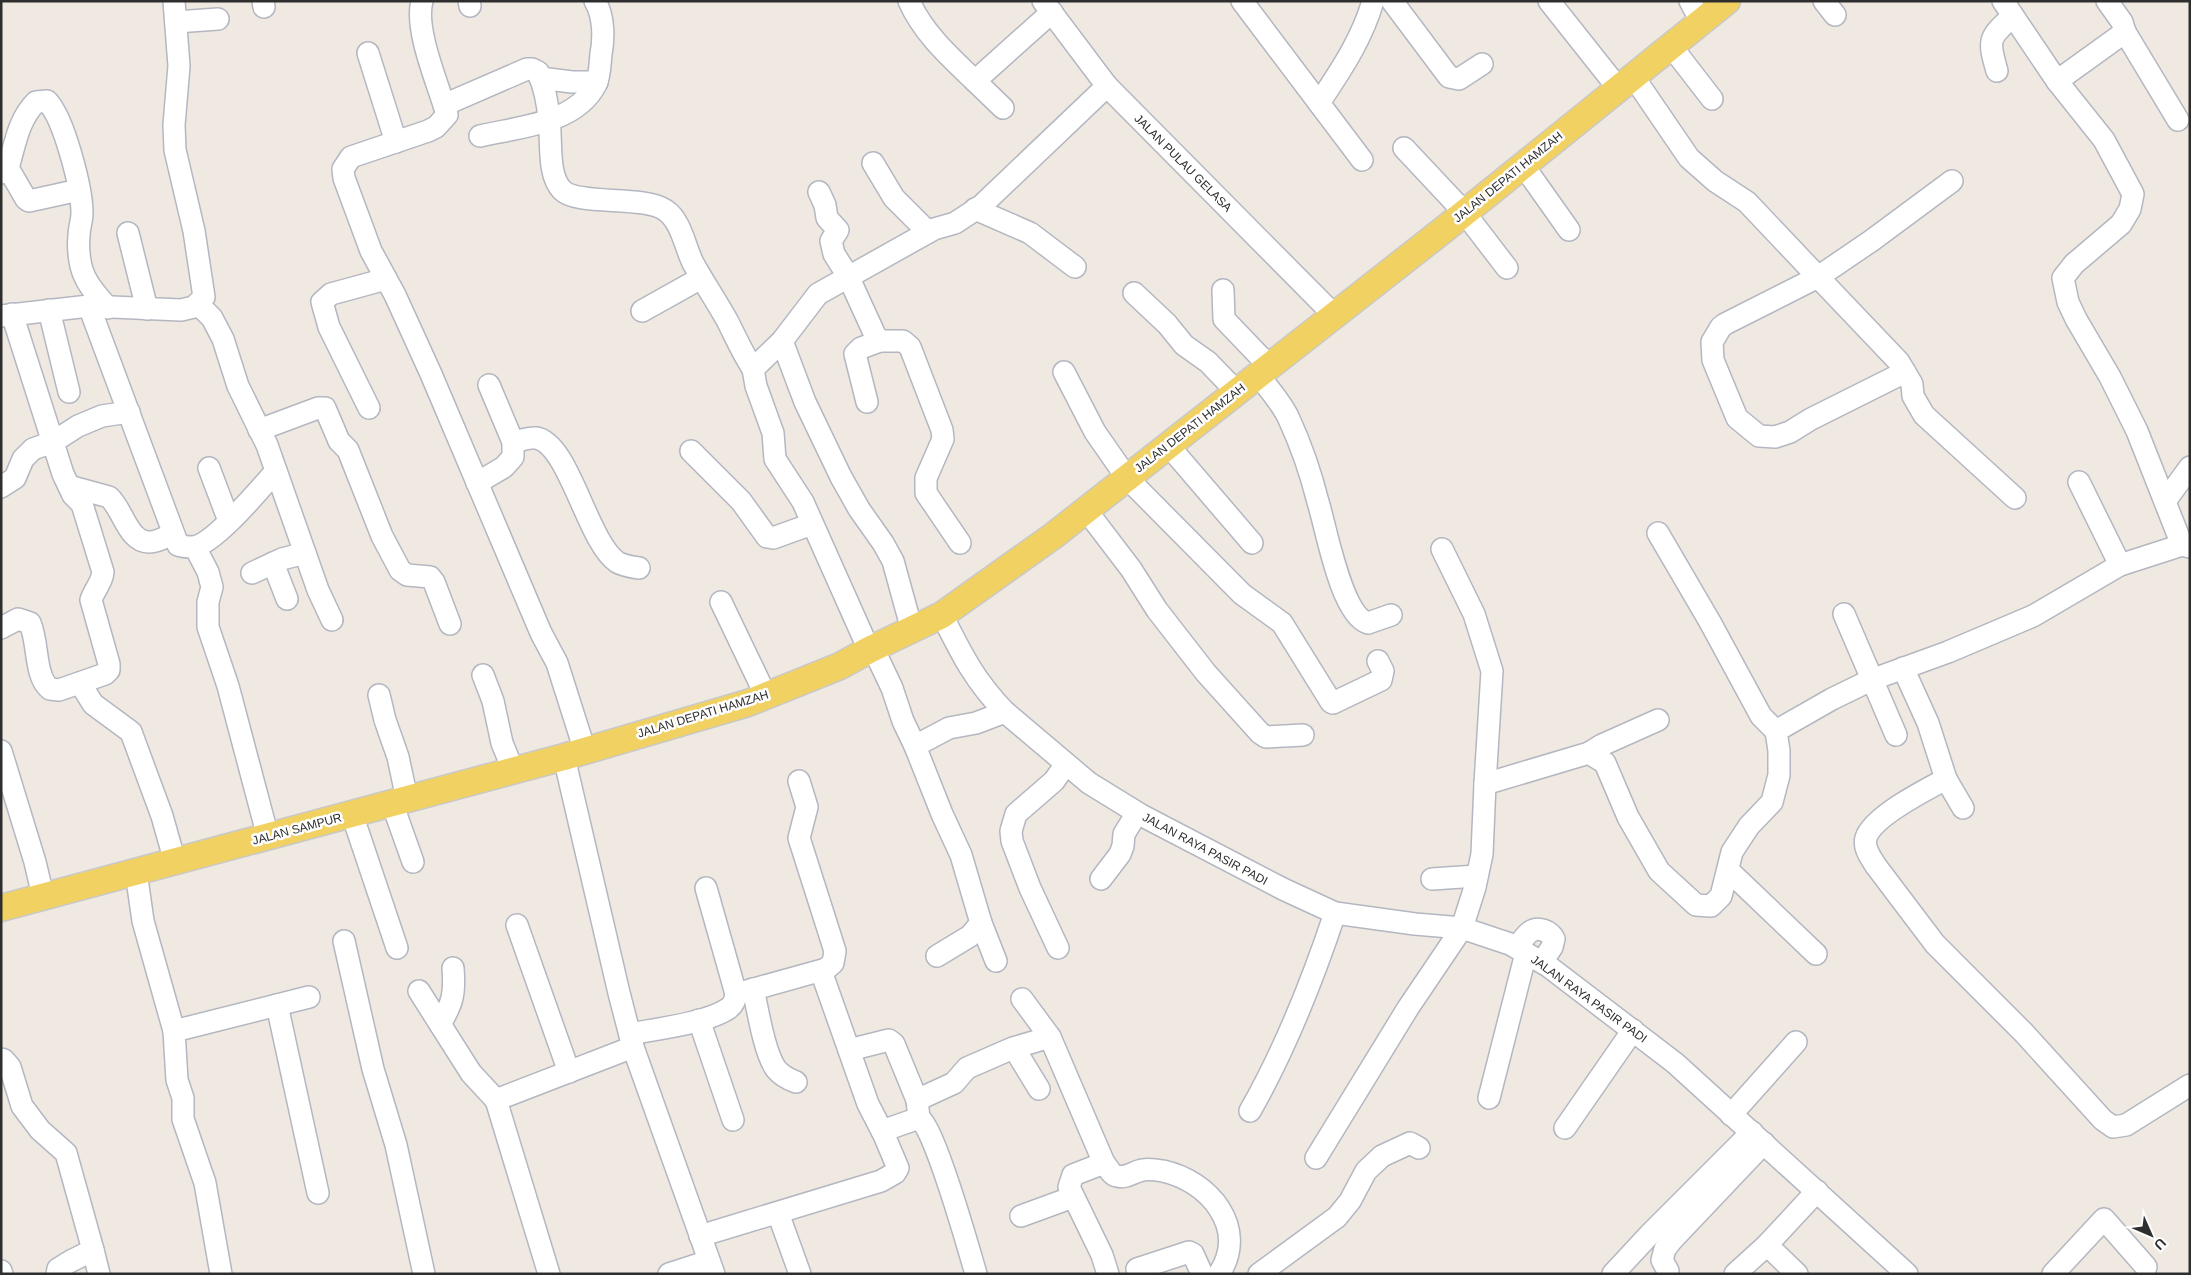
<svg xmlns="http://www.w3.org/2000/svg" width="2191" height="1275" font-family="Helvetica,sans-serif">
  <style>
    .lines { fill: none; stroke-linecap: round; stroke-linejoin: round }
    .minor-casing { stroke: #b4b7c1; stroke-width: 24 }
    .major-casing { stroke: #c9c9c9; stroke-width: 29 }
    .minor { stroke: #fff; stroke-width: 21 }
    .major { stroke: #f2d163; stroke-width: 26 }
    .labels { text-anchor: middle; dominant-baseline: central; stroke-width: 5; stroke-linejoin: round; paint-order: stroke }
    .street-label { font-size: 12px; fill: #2e2e2e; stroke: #fff }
  </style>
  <rect width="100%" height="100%" fill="#efe9e1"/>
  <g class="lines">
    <defs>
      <g id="minor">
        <polyline points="263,1 264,7"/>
        <path d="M422 1C414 30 439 86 447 115L436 127 428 131 351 157 343 169 344 178 371 251 395 295 431 374 541 633 557 663 585 751"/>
        <polyline points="469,1 470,6"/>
        <path d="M909 1C923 33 950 57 975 81L1052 12"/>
        <polyline points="1043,1 1107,86 1334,315"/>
        <polyline points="1242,1 1362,160"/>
        <polyline points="1392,1 1449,77 1459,79 1482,64"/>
        <polyline points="1549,1 1618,88"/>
        <polyline points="1690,1 1701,22"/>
        <polyline points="1824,1 1835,15"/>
        <polyline points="2003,1 2057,81 2104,140 2133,194 2130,209 2121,224 2074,264 2063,278 2068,302 2076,319 2110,377 2137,431 2182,545"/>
        <polyline points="176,22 218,19"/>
        <polyline points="2125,32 2178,120"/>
        <polyline points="1671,46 1712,99"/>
        <polyline points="368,53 396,142"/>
        <path d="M1997 71C1988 40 1988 38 2013 16"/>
        <polyline points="1633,76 1689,158 1715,181 1747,202 1818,277 1725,324 1721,327 1712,342 1713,360 1737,418 1759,436 1775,437 1790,432 1811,419 1905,372"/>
        <polyline points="540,78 572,82 597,82"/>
        <polyline points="975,81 1003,108"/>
        <polyline points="2057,81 2125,32 2122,22 2107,1"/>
        <path d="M1319 103C1341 70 1362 39 1373 1"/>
        <path d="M444 105 527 69H532L538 72C544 86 548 105 549 120 552 140 547 175 562 190 577 206 643 195 665 210 681 220 685 247 693 263 704 283 717 302 728 322 736 338 743 354 753 369L782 341 818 294 934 229 955 223 981 206 1107 86"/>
        <path d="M480 136C518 127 576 124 596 84 600 76 600 63 601 54 604 38 604 16 595 1"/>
        <polyline points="1404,148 1464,212 1507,268"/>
        <polyline points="873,163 894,198 928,232"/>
        <polyline points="1523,165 1569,230"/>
        <polyline points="8,168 26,199 29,201 79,190"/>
        <path d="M1 173 8 168C15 145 18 120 36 102L47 101C64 118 82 189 82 213 82 221 79 228 79 236 78 245 79 257 81 266 85 283 97 295 108 308"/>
        <polyline points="1952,181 1871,241 1818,277 1899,362 1912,384 1913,396 1924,415 2015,498"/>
        <polyline points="819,192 825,205 827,218 838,230 831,241 834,254 848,276 875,335 880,341 903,341 910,347 942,430 943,439 926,478 926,493 960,543"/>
        <polyline points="975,209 1030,233 1075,267"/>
        <polyline points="128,233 147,309"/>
        <polyline points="1223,290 1224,319 1269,366"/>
        <polyline points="1134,293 1167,324 1184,345 1208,362 1237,392"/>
        <polyline points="199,305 212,318 223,339 238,386 267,445 305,553 282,559 252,573"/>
        <path d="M89 306 178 545C183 547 189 547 194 547 215 543 260 489 276 471"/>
        <polyline points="49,310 69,392"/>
        <polyline points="642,311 701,278"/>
        <polyline points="1,316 89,306 181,310 194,307 204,297 194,231 175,150 174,125 179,66 174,1"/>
        <polyline points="782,341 805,402 841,477 859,509 883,543 893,561 912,630"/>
        <polyline points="753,369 756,386 773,433 775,459 803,502 869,650"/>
        <polyline points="1064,372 1095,432 1127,478 1242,594 1282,623 1331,702 1333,703 1381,680 1383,671 1378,661"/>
        <path d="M1258 375C1268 388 1282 403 1289 419 1301 445 1311 474 1318 502 1326 527 1341 615 1368 623L1391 615"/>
        <polyline points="867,402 855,354 861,348 880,341"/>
        <polyline points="369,408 329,327 322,302 331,294 386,279"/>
        <polyline points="259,430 318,408 325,408 339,441 348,450 382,536 400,570 407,575 430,577 434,582 450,624"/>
        <path d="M513 442C520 441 529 437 536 438 569 443 587 541 617 562 624 566 631 567 639 568"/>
        <polyline points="1168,445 1252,543"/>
        <polyline points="691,451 741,501 767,537 773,538 812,524"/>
        <polyline points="209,468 229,521"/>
        <polyline points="2079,482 2120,565"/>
        <polyline points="477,483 504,467 513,457 513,442 489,385"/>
        <path d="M69 486 109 497C123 509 128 543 150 542 157 542 166 537 173 534"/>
        <polyline points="1,487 15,478 23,459 33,449 53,442 78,426 102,416 129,412"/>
        <polyline points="2166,500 2190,467"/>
        <polyline points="1086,510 1131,569 1157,610 1206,673 1260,733 1266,737 1303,735"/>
        <polyline points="1658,533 1710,622 1761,716 1776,731"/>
        <polyline points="195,547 208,572 212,587 208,602 208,627 228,686 268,837"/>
        <polyline points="1442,549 1474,614 1492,671 1485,784"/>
        <polyline points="305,553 318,590 332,620"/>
        <polyline points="273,563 287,599"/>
        <polyline points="721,602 766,696"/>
        <polyline points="1844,614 1896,735"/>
        <path d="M942 615C961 653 974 680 1005 712L1089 783 1141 815 1283 889 1335 913 1415 924 1462 928 1510 944 1548 966 1675 1063 1907 1274"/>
        <path d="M1 628 18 619 30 623C39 644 34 676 50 689L59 690 105 674 109 670V664L91 600C94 590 102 583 103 572L82 504 73 495 63 474 12 314"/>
        <polyline points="873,648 892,688 903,721 915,746"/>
        <path d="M1903 668 1928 723 1946 779C1927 789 1872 817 1866 838 1863 848 1871 858 1876 866L1935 944 2024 1033 2103 1120 2113 1127 2126 1125 2190 1085"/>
        <polyline points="483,675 493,701 502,743 513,770"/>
        <polyline points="80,683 93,704 131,732 162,816 175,862"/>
        <polyline points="379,695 385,720 398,757 407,799"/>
        <polyline points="1,751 35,862 43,896"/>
        <polyline points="1589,753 1602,745 1658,720"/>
        <polyline points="564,757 619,993 633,1047 714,1274"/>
        <polyline points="1946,779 1963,808"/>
        <polyline points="392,803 413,862"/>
        <polyline points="352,814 397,948"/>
        <polyline points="1728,870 1816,954"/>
        <polyline points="136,872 143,921 174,1031 177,1080 183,1098 183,1119 205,1183 221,1274"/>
        <polyline points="1101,879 1120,854 1123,846 1124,834 1137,813"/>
        <polyline points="1432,879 1477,876"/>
        <polyline points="706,888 736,994"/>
        <polyline points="517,925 569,1072"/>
        <polyline points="344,941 373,1069 396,1145 424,1274"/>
        <path d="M1517 947C1521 943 1525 935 1530 932 1538 926 1550 931 1554 939L1552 947 1542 962"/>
        <polyline points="1058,948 1030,888 1012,841 1011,831 1016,814 1054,781 1066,764"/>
        <polyline points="937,956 970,936 981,923"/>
        <polyline points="996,961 981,923 961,855 942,814 915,746 949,728 976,723 1005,712"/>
        <path d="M753 989C758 1010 764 1052 776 1069 781 1075 788 1079 796 1082"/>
        <polyline points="419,991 471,1073 496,1100"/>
        <polyline points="277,1005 318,1193"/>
        <polyline points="699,1020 733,1120"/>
        <path d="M440 1024C453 1003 455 993 453 968"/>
        <polyline points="174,1031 309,997"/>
        <path d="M630 1034C656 1029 708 1023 729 1008 734 1004 735 1000 736 994L826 969 833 963 835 951 799 838 807 807 799 781"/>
        <polyline points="1050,1037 1104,1163"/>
        <polyline points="1014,1048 1039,1089"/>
        <path d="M849 1050 889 1040 894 1044 917 1100 919 1118C934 1126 969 1250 976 1274"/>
        <polyline points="1,1059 4,1060 10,1067 22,1106 40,1130 66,1153 93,1250"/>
        <polyline points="1489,1098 1526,953"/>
        <polyline points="917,1100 954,1083 967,1068 1013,1048 1050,1037 1022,999"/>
        <path d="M1250 1111C1286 1048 1312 982 1335 913"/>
        <polyline points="1731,1115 1796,1042"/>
        <polyline points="1565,1128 1633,1030"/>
        <polyline points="882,1131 919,1118"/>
        <polyline points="1316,1158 1408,1008 1462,928 1475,887 1482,854 1485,784 1589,753 1605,763 1628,817 1659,871 1696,905 1711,906 1721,896 1732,852 1749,826 1772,802 1779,775 1779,751 1776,731 1832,699 1871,680 1948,652 2033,616 2120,565 2182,545 2190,547"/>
        <polyline points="778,1213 800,1274"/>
        <polyline points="1021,1216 1073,1197"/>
        <polyline points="700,1236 881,1181 895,1173 898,1168 884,1135 868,1104 821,971"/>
        <polyline points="1137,1269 1189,1252 1193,1254 1202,1274"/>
        <polyline points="1,1271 2,1274"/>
        <polyline points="1668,1271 1662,1260 1665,1249 1672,1240 1764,1143"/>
        <polyline points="57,1274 58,1269 71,1261 93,1250 99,1274"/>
        <polyline points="549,1274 496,1100 633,1047"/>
        <polyline points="669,1274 709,1261"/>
        <path d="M1108 1274 1102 1255 1069 1187 1073 1175 1104 1163C1108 1167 1111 1175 1117 1176 1127 1179 1134 1171 1143 1170 1148 1169 1157 1170 1163 1171 1209 1181 1249 1228 1219 1274"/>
        <polyline points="1259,1274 1337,1217 1350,1201 1366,1171 1382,1156 1410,1143 1419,1148"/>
        <polyline points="1613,1274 1651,1233 1752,1132"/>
        <polyline points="1735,1274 1767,1245"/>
        <polyline points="1797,1274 1767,1245 1817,1191"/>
        <polyline points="2053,1274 2104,1219 2146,1267"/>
      </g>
      <polyline id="major" points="1,908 564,757 748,703 840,666 869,650 942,615 1053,536 1442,231 1727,1"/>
    </defs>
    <use href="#minor" class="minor-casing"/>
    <use href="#major" class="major-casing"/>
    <use href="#minor" class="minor"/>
    <use href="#major" class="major"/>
  </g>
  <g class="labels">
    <g class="street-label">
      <text transform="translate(1183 163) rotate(45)">JALAN PULAU GELASA</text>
      <text transform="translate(1508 177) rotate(-39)">JALAN DEPATI HAMZAH</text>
      <text transform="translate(1190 428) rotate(-38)">JALAN DEPATI HAMZAH</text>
      <text transform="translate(703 714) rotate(-17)">JALAN DEPATI HAMZAH</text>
      <text transform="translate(297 829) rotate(-15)">JALAN SAMPUR</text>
      <text transform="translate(1205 849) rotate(28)">JALAN RAYA PASIR PADI</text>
      <text transform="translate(1589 999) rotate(36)">JALAN RAYA PASIR PADI</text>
    </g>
  </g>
  <rect width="2191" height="1275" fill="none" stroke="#2e2e2e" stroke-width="5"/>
  <g transform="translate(2151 1235) rotate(135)" stroke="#ffffff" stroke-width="4" paint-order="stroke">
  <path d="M0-4L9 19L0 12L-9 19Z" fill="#2e2e2e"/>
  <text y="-8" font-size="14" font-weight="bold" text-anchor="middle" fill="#2e2e2e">U</text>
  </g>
</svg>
